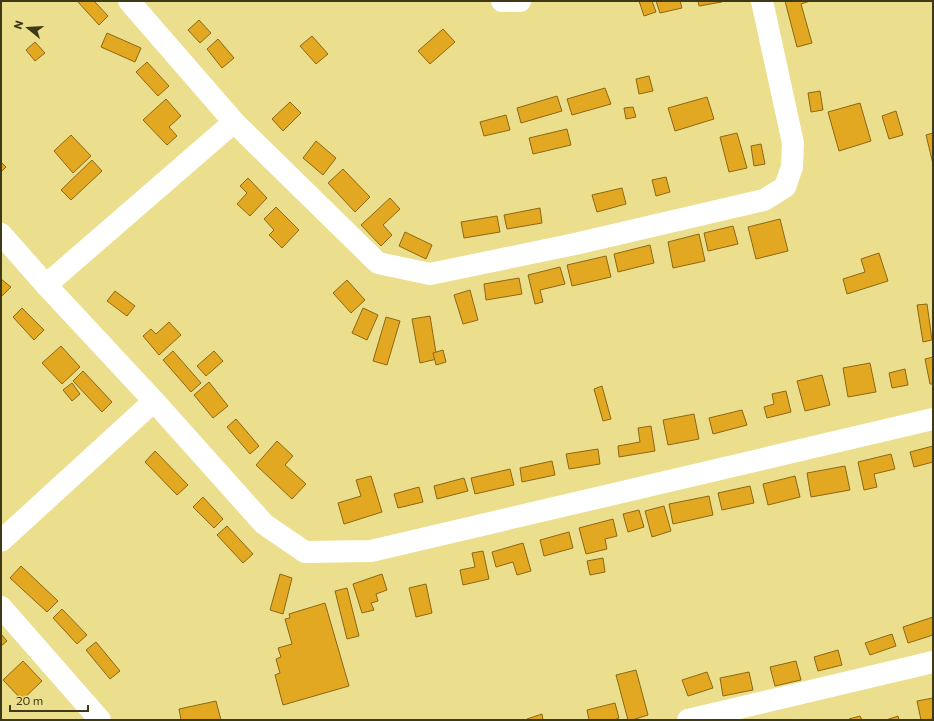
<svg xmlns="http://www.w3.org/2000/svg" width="934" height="721" font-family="Commissioner,sans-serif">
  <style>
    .building { fill: #e3a821; stroke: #8c6715 }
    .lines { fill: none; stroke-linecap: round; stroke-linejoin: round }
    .minor { stroke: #fff; stroke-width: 22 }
  </style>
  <rect width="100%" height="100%" fill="#ebdf8d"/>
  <g class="building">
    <polygon points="79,1 94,1 108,16 99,25 78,2"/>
    <polygon points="639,1 652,1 656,12 644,16"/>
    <polygon points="656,1 680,1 682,8 660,13"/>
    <polygon points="698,1 722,1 722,2 699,6"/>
    <polygon points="785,1 810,1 801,4 812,43 797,47"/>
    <polygon points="199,20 211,33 200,43 188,30"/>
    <polygon points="443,29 455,42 430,64 418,51"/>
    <polygon points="107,33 141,48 135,62 101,47"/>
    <polygon points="312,36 328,54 316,64 300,46"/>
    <polygon points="218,39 234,58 222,68 207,49"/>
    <polygon points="35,42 45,53 35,61 26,50"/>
    <polygon points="147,62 169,86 158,96 136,72"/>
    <polygon points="649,76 653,91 639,94 636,79"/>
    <polygon points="605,88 611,104 572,115 567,99"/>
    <polygon points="820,91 823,110 811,112 808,93"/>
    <polygon points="557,96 562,111 521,123 517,108"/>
    <polygon points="707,97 714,119 675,131 668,108"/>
    <polygon points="166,99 181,116 169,127 177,136 167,145 143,120"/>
    <polygon points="290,102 301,113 283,131 272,119"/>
    <polygon points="860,103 871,141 839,151 828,112"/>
    <polygon points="633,107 636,117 626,119 624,108"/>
    <polygon points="896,111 903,135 889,139 882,116"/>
    <polygon points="506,115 510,130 484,136 480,122"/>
    <polygon points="567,129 571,145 533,154 529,138"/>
    <polygon points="737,133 747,168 729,172 720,137"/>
    <polygon points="933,133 933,164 926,135"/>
    <polygon points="71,135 91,156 73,173 54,151"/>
    <polygon points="316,141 336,158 323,175 303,158"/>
    <polygon points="761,144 765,164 754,166 751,146"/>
    <polygon points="92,160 102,171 71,200 61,190"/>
    <polygon points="1,162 6,167 1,172"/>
    <polygon points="343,169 370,197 355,212 328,183"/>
    <polygon points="666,177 670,192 656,196 652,180"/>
    <polygon points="248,178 267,198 250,216 237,204 247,193 240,186"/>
    <polygon points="622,188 626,204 597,212 592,195"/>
    <polygon points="390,198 400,209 383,225 392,235 381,246 361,225"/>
    <polygon points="276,207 299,230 282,248 269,235 274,230 264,219"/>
    <polygon points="540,208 542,223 507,229 504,215"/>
    <polygon points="497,216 500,232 464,238 461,222"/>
    <polygon points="780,219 788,251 756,259 748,227"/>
    <polygon points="733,226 738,244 708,251 704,233"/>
    <polygon points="405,232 432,245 426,259 399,246"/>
    <polygon points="699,234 705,261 673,268 668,242"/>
    <polygon points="650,245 654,263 618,272 614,254"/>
    <polygon points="879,253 888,281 847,294 843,279 865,272 861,259"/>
    <polygon points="606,256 611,277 572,286 567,265"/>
    <polygon points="560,267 565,284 540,290 543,302 535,304 528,275"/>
    <polygon points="519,278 522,294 486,300 484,284"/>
    <polygon points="1,279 11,287 1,297"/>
    <polygon points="347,280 365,300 351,313 333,293"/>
    <polygon points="470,290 478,320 463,324 454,295"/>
    <polygon points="115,291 135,306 127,316 107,301"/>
    <polygon points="927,304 932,340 923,342 917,305"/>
    <polygon points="22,308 44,330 34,340 13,317"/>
    <polygon points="363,308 378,315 367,340 352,333"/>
    <polygon points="430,316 437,359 420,363 412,319"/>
    <polygon points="386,317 400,321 387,365 373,361"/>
    <polygon points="169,322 181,335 159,355 143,336 151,329 156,334"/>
    <polygon points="61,346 80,367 62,384 42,363"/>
    <polygon points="443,350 446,362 436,365 433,353"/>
    <polygon points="173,351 201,383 191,392 163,360"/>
    <polygon points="214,351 223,361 206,376 197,366"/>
    <polygon points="933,357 933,384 930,384 925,359"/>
    <polygon points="870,363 876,392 848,397 843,368"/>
    <polygon points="905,369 908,385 892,388 889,373"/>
    <polygon points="83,371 112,402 102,412 73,381"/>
    <polygon points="822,375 830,405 805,411 797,381"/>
    <polygon points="209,382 228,406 213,418 194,395"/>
    <polygon points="72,383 80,394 72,401 63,390"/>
    <polygon points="602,386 611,419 603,421 594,389"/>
    <polygon points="786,391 791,412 767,418 764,407 774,404 772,394"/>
    <polygon points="742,410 747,425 713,434 709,418"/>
    <polygon points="694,414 699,439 668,445 663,420"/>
    <polygon points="236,419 259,446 250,454 227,427"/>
    <polygon points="651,426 655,451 619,457 618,446 640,442 638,428"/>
    <polygon points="277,441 293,456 285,465 306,484 292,499 256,465"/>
    <polygon points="933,446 933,462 914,467 910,452"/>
    <polygon points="598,449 600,464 569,469 566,454"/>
    <polygon points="155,451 188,485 177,495 145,462"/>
    <polygon points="891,454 895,469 874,474 877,487 864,490 858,462"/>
    <polygon points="552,461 555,475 522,482 520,468"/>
    <polygon points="845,466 850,490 811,497 807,473"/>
    <polygon points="510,469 514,485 475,494 471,478"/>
    <polygon points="371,476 382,512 344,524 338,503 361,496 356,480"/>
    <polygon points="795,476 800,497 768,505 763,484"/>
    <polygon points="464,478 468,491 437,499 434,486"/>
    <polygon points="750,486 754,503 722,510 718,493"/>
    <polygon points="419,487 423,502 398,508 394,494"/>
    <polygon points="709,496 713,515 673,524 669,504"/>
    <polygon points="203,497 223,519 214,528 193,507"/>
    <polygon points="664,506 671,531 652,537 645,511"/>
    <polygon points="639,510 644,527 628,532 623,514"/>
    <polygon points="613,519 617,536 605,539 607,549 586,554 579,528"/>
    <polygon points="227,526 253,554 243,563 217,535"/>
    <polygon points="569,532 573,548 544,556 540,540"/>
    <polygon points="523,543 531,571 517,575 513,562 496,567 492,552"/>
    <polygon points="483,551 489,579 463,585 460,570 475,567 472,553"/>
    <polygon points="603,558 605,572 590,575 587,561"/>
    <polygon points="21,566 58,601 47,612 10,578"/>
    <polygon points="280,574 292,578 283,614 270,610"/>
    <polygon points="382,574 387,590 376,594 378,601 371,603 374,610 362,613 353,584"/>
    <polygon points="426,584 432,613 416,617 409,588"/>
    <polygon points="347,588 359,636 347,639 335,591"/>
    <polygon points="325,603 349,686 283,705 275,675 280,673 276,659 281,657 278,648 292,644 285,619 290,618 289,614"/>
    <polygon points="62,609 87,635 77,644 53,618"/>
    <polygon points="933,617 933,635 908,643 903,627"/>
    <polygon points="1,634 7,641 1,646"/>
    <polygon points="892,634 896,646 870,655 865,643"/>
    <polygon points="96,642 120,671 110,679 86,650"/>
    <polygon points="838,650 842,665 818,671 814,657"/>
    <polygon points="23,661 42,681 22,700 3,680"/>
    <polygon points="796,661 801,680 775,686 770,667"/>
    <polygon points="636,670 648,715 632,720 628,720 616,675"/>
    <polygon points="707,672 713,688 688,696 682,680"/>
    <polygon points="749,672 753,690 723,696 720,678"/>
    <polygon points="933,698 933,719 921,720 917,701"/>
    <polygon points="216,701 221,720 181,720 179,709"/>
    <polygon points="615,703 619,718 614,720 589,720 587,710"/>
    <polygon points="542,714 543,720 528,720 527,719"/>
    <polygon points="860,716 862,720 850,720 849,719"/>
    <polygon points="898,716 899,720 886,720"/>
  </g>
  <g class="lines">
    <g class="minor">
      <polyline points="129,1 234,122 378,263 430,274 575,244 764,200 785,187 792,167 793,143 762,1"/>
      <polyline points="502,1 520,1"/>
      <polyline points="1,234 46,285 154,401 264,524 305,552 371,551 933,419"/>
      <polyline points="46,285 234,122"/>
      <polyline points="1,541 154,401"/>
      <polyline points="1,607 100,720"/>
      <polyline points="688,720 933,662"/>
    </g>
  </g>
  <rect width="934" height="721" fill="none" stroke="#3e3917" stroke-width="4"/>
  <g transform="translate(28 28) rotate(288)" stroke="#ebdf8d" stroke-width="3" paint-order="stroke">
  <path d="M0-3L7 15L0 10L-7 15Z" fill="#3e3917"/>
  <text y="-6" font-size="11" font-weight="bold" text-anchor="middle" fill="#3e3917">N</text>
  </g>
  <path d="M10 705v6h78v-6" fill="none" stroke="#3e3917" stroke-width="2"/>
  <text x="16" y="705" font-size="12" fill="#3e3917" stroke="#ebdf8d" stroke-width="3" paint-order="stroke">20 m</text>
</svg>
